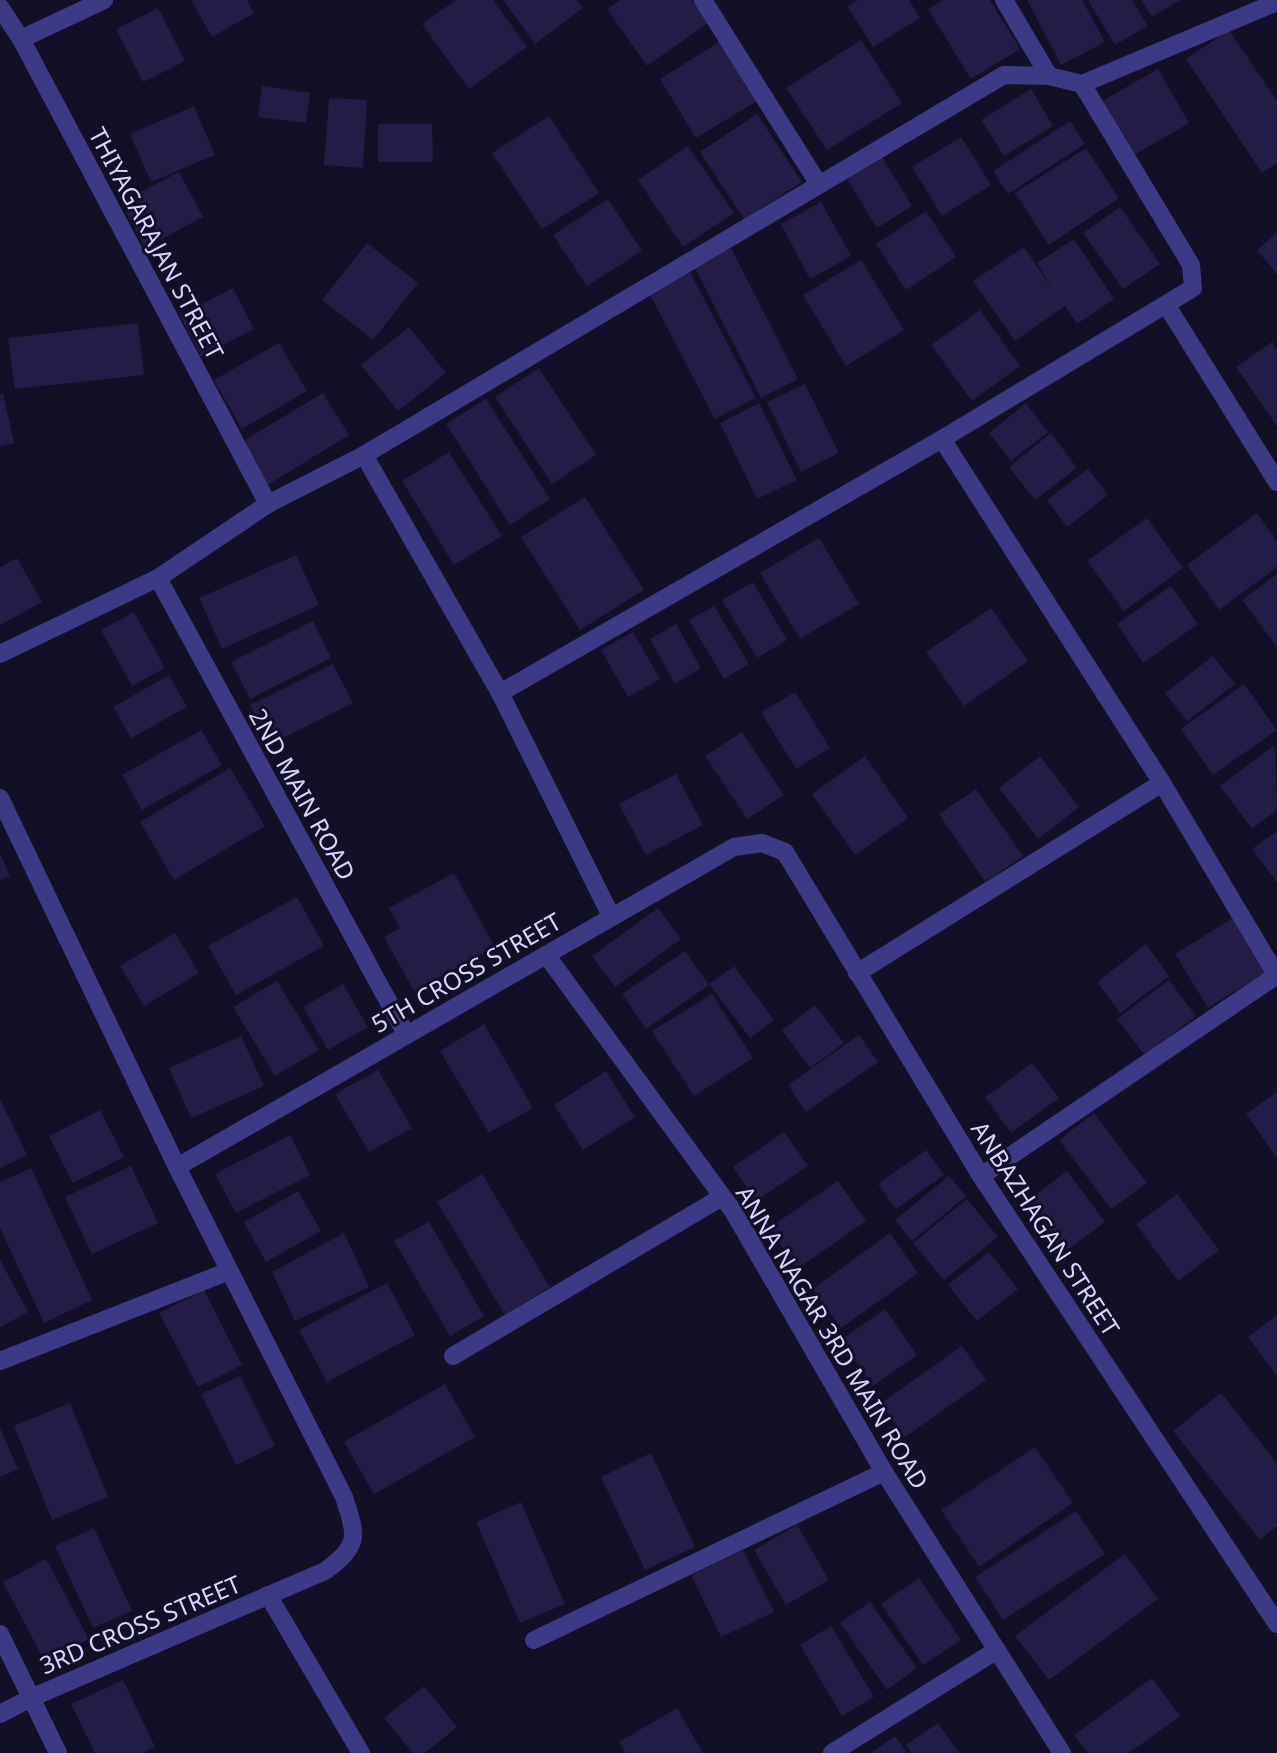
<svg xmlns="http://www.w3.org/2000/svg" width="1277" height="1753" font-family="'Noto Sans',sans-serif">
  <style>
    .building { fill: #241b47 }
    .lines { fill: none; stroke-linecap: round; stroke-linejoin: round }
    .minor { stroke: #3d3a85; stroke-width: 18 }
    .labels { text-anchor: middle; dominant-baseline: central; stroke-width: 6; stroke-linejoin: round; paint-order: stroke }
    .street-label { font-size: 24px; fill: #d9d4ff; stroke: #130f26 }
  </style>
  <rect width="100%" height="100%" fill="#130f26"/>
  <g class="building">
    <polygon points="191,0 247,0 254,13 212,37"/>
    <polygon points="456,0 493,0 527,47 469,89 422,24"/>
    <polygon points="503,0 577,0 583,8 535,44"/>
    <polygon points="620,0 692,0 708,23 647,66 607,9"/>
    <polygon points="858,0 909,0 920,18 873,47 847,6"/>
    <polygon points="943,0 990,0 1020,49 971,79 928,9"/>
    <polygon points="1027,0 1082,0 1105,42 1061,65"/>
    <polygon points="1088,0 1132,0 1148,26 1115,45"/>
    <polygon points="1141,0 1180,0 1152,17"/>
    <polygon points="158,8 185,61 143,82 116,29"/>
    <polygon points="1229,30 1277,101 1277,163 1262,173 1186,59"/>
    <polygon points="861,40 902,103 827,150 786,88"/>
    <polygon points="721,41 757,101 696,138 660,79"/>
    <polygon points="1158,69 1189,123 1134,155 1102,101"/>
    <polygon points="262,86 310,93 306,123 258,117"/>
    <polygon points="1031,89 1053,126 1004,156 981,120"/>
    <polygon points="329,98 367,100 363,168 324,165"/>
    <polygon points="194,106 215,155 151,182 130,134"/>
    <polygon points="757,114 802,182 744,219 700,152"/>
    <polygon points="549,116 599,193 542,229 492,153"/>
    <polygon points="1070,121 1085,144 1008,194 993,171"/>
    <polygon points="378,124 432,124 433,162 378,162"/>
    <polygon points="961,137 991,185 942,216 912,167"/>
    <polygon points="688,146 734,213 683,247 638,180"/>
    <polygon points="1086,148 1119,198 1049,245 1015,193"/>
    <polygon points="882,157 912,206 877,228 847,179"/>
    <polygon points="179,172 203,217 145,248 121,202"/>
    <polygon points="608,199 642,251 587,286 553,235"/>
    <polygon points="821,202 851,256 810,279 781,224"/>
    <polygon points="1120,207 1160,264 1123,289 1083,233"/>
    <polygon points="926,211 956,257 906,290 876,244"/>
    <polygon points="1277,233 1277,274 1257,250"/>
    <polygon points="1074,239 1114,299 1077,324 1065,306 1015,341 973,281 1024,247 1054,291 1037,263"/>
    <polygon points="367,243 418,283 373,340 322,300"/>
    <polygon points="731,248 798,379 761,398 694,266"/>
    <polygon points="861,260 904,330 846,366 803,295"/>
    <polygon points="690,272 756,398 715,419 649,293"/>
    <polygon points="233,288 254,329 201,356 180,315"/>
    <polygon points="980,310 1020,366 972,401 931,345"/>
    <polygon points="138,323 144,375 15,389 8,338"/>
    <polygon points="409,327 446,373 398,411 361,365"/>
    <polygon points="1272,342 1277,349 1277,426 1236,367"/>
    <polygon points="279,343 307,391 242,429 214,380"/>
    <polygon points="539,368 596,455 552,484 495,397"/>
    <polygon points="805,384 839,453 801,472 767,402"/>
    <polygon points="3,393 14,443 0,446 0,394"/>
    <polygon points="323,393 349,435 266,486 240,443"/>
    <polygon points="486,399 550,499 510,525 446,424"/>
    <polygon points="759,403 797,480 757,499 720,423"/>
    <polygon points="1026,403 1048,432 1011,461 989,433"/>
    <polygon points="1051,433 1077,468 1035,500 1009,467"/>
    <polygon points="449,452 502,536 454,565 402,481"/>
    <polygon points="1088,469 1108,495 1067,527 1047,500"/>
    <polygon points="585,497 644,590 580,630 521,537"/>
    <polygon points="1257,513 1277,541 1277,567 1219,610 1187,565"/>
    <polygon points="1147,518 1183,568 1124,611 1087,561"/>
    <polygon points="819,538 859,604 800,639 760,573"/>
    <polygon points="296,555 319,605 222,649 199,598"/>
    <polygon points="17,558 42,602 0,625 0,567"/>
    <polygon points="1277,574 1277,647 1242,600"/>
    <polygon points="753,582 787,640 757,658 722,600"/>
    <polygon points="1171,586 1198,624 1143,663 1117,624"/>
    <polygon points="714,606 749,664 724,679 689,620"/>
    <polygon points="991,608 1028,661 964,706 926,652"/>
    <polygon points="134,612 165,668 132,686 101,630"/>
    <polygon points="313,621 331,658 250,699 231,662"/>
    <polygon points="676,624 701,668 675,684 650,639"/>
    <polygon points="633,632 660,679 628,697 601,650"/>
    <polygon points="1213,656 1235,684 1187,721 1165,693"/>
    <polygon points="333,664 353,703 269,745 250,705"/>
    <polygon points="169,675 187,707 131,738 113,707"/>
    <polygon points="1244,684 1277,730 1213,775 1181,729"/>
    <polygon points="795,692 830,748 796,769 761,712"/>
    <polygon points="201,730 222,765 142,810 122,775"/>
    <polygon points="742,732 784,795 747,819 705,756"/>
    <polygon points="1275,745 1277,810 1252,829 1220,786"/>
    <polygon points="865,756 908,818 855,855 812,794"/>
    <polygon points="1040,756 1079,807 1038,839 999,788"/>
    <polygon points="230,768 265,826 174,880 140,822"/>
    <polygon points="676,774 703,825 646,855 619,804"/>
    <polygon points="976,789 1023,856 985,882 939,814"/>
    <polygon points="1277,831 1277,882 1252,849"/>
    <polygon points="0,853 10,876 0,880"/>
    <polygon points="454,873 495,947 414,991 384,937 400,928 389,908"/>
    <polygon points="297,897 324,946 236,995 208,946"/>
    <polygon points="658,908 681,939 615,987 592,956"/>
    <polygon points="1233,918 1266,972 1208,1008 1175,954"/>
    <polygon points="175,933 199,973 144,1006 120,966"/>
    <polygon points="1146,944 1169,976 1120,1013 1097,982"/>
    <polygon points="685,951 709,985 646,1029 622,994"/>
    <polygon points="734,966 774,1020 750,1038 709,984"/>
    <polygon points="1169,980 1196,1016 1145,1055 1117,1019"/>
    <polygon points="277,981 319,1050 275,1076 233,1007"/>
    <polygon points="343,984 368,1027 328,1050 303,1007"/>
    <polygon points="712,994 753,1058 694,1096 652,1031"/>
    <polygon points="815,1005 844,1043 810,1068 782,1030"/>
    <polygon points="484,1024 533,1108 489,1133 440,1051"/>
    <polygon points="859,1035 878,1062 806,1112 788,1085"/>
    <polygon points="241,1036 264,1086 191,1118 169,1068"/>
    <polygon points="1032,1063 1059,1098 1011,1133 985,1097"/>
    <polygon points="378,1070 412,1128 369,1152 335,1094"/>
    <polygon points="606,1071 635,1117 583,1150 554,1105"/>
    <polygon points="1277,1092 1277,1158 1246,1114"/>
    <polygon points="0,1099 27,1155 0,1168"/>
    <polygon points="100,1110 124,1157 73,1183 49,1136"/>
    <polygon points="1094,1113 1147,1183 1111,1209 1059,1140"/>
    <polygon points="784,1132 808,1166 756,1201 733,1167"/>
    <polygon points="290,1135 310,1175 236,1213 215,1174"/>
    <polygon points="926,1150 944,1175 896,1209 878,1184"/>
    <polygon points="131,1166 158,1223 92,1254 65,1197"/>
    <polygon points="31,1168 92,1300 44,1323 0,1228 0,1182"/>
    <polygon points="1067,1171 1105,1222 1059,1256 1021,1206"/>
    <polygon points="482,1174 550,1287 505,1315 437,1202"/>
    <polygon points="949,1176 966,1196 912,1241 895,1220"/>
    <polygon points="838,1181 866,1221 797,1269 769,1228"/>
    <polygon points="298,1191 321,1231 266,1262 244,1222"/>
    <polygon points="1177,1194 1219,1250 1178,1281 1136,1224"/>
    <polygon points="967,1199 998,1237 944,1280 913,1243"/>
    <polygon points="429,1222 484,1316 450,1336 394,1241"/>
    <polygon points="344,1233 369,1287 295,1321 272,1272"/>
    <polygon points="890,1233 918,1273 841,1328 813,1289"/>
    <polygon points="989,1252 1018,1289 977,1321 948,1285"/>
    <polygon points="0,1260 28,1312 0,1327"/>
    <polygon points="387,1283 415,1335 327,1382 299,1330"/>
    <polygon points="204,1290 242,1365 198,1387 159,1313"/>
    <polygon points="885,1309 917,1355 873,1386 841,1340"/>
    <polygon points="1277,1315 1277,1376 1248,1337"/>
    <polygon points="962,1346 986,1380 905,1437 881,1403"/>
    <polygon points="240,1376 275,1446 236,1465 201,1394"/>
    <polygon points="445,1384 475,1437 374,1494 344,1442"/>
    <polygon points="1221,1393 1277,1463 1277,1526 1260,1540 1173,1431"/>
    <polygon points="70,1403 108,1497 52,1520 14,1426"/>
    <polygon points="0,1428 18,1469 0,1477"/>
    <polygon points="1035,1447 1073,1503 979,1567 941,1510"/>
    <polygon points="651,1453 695,1547 645,1570 601,1477"/>
    <polygon points="521,1502 565,1604 520,1623 476,1522"/>
    <polygon points="1076,1511 1105,1554 1003,1620 975,1577"/>
    <polygon points="797,1525 829,1580 786,1605 754,1550"/>
    <polygon points="94,1528 132,1611 93,1628 55,1546"/>
    <polygon points="743,1550 774,1612 721,1637 691,1575"/>
    <polygon points="1125,1554 1158,1599 1049,1680 1015,1636"/>
    <polygon points="46,1559 89,1639 45,1662 3,1582"/>
    <polygon points="919,1578 961,1640 923,1665 881,1604"/>
    <polygon points="870,1602 917,1668 887,1690 840,1623"/>
    <polygon points="831,1626 874,1697 842,1716 800,1645"/>
    <polygon points="1152,1678 1180,1716 1129,1753 1088,1753 1074,1735"/>
    <polygon points="123,1680 155,1747 143,1753 95,1753 71,1704"/>
    <polygon points="424,1686 457,1727 425,1753 413,1753 384,1718"/>
    <polygon points="677,1708 703,1753 626,1753 619,1742"/>
    <polygon points="938,1723 959,1753 911,1753 906,1745"/>
    <polygon points="895,1736 907,1753 871,1753"/>
  </g>
  <g class="lines">
    <g class="minor">
      <polyline points="703,0 818,183"/>
      <polyline points="1004,0 1049,76"/>
      <polyline points="0,7 21,39 268,504"/>
      <polyline points="21,39 104,0"/>
      <polyline points="1167,306 1277,482"/>
      <polyline points="942,439 1162,783 1277,976"/>
      <polyline points="364,455 500,693 611,916"/>
      <polyline points="158,578 406,1034"/>
      <polyline points="0,654 158,578 268,504 364,455 1004,75 1049,76 1082,84 1277,2"/>
      <polyline points="500,693 942,439 1193,288 1191,265 1082,84"/>
      <path d="M0 798 177 1167 344 1497C357 1537 360 1545 325 1571L31 1698 0 1714"/>
      <polyline points="547,956 733,1211 884,1472 1062,1753"/>
      <polyline points="857,973 1162,783"/>
      <polyline points="177,1167 734,847 762,843 785,852 981,1176 1277,1624"/>
      <polyline points="981,1176 1277,975"/>
      <polyline points="453,1356 722,1197"/>
      <polyline points="0,1361 229,1271"/>
      <polyline points="268,1595 361,1753"/>
      <polyline points="0,1634 58,1753"/>
      <polyline points="534,1640 884,1472"/>
      <polyline points="832,1753 997,1650"/>
    </g>
  </g>
  <g class="labels">
    <g class="street-label">
      <text transform="translate(157 243) rotate(62)">THIYAGARAJAN STREET</text>
      <text transform="translate(303 794) rotate(61)">2ND MAIN ROAD</text>
      <text transform="translate(466 972) rotate(-30)">5TH CROSS STREET</text>
      <text transform="translate(1046 1228) rotate(57)">ANBAZHAGAN STREET</text>
      <text transform="translate(833 1337) rotate(59)">ANNA NAGAR 3RD MAIN ROAD</text>
      <text transform="translate(140 1624) rotate(-23)">3RD CROSS STREET</text>
    </g>
  </g>
</svg>
